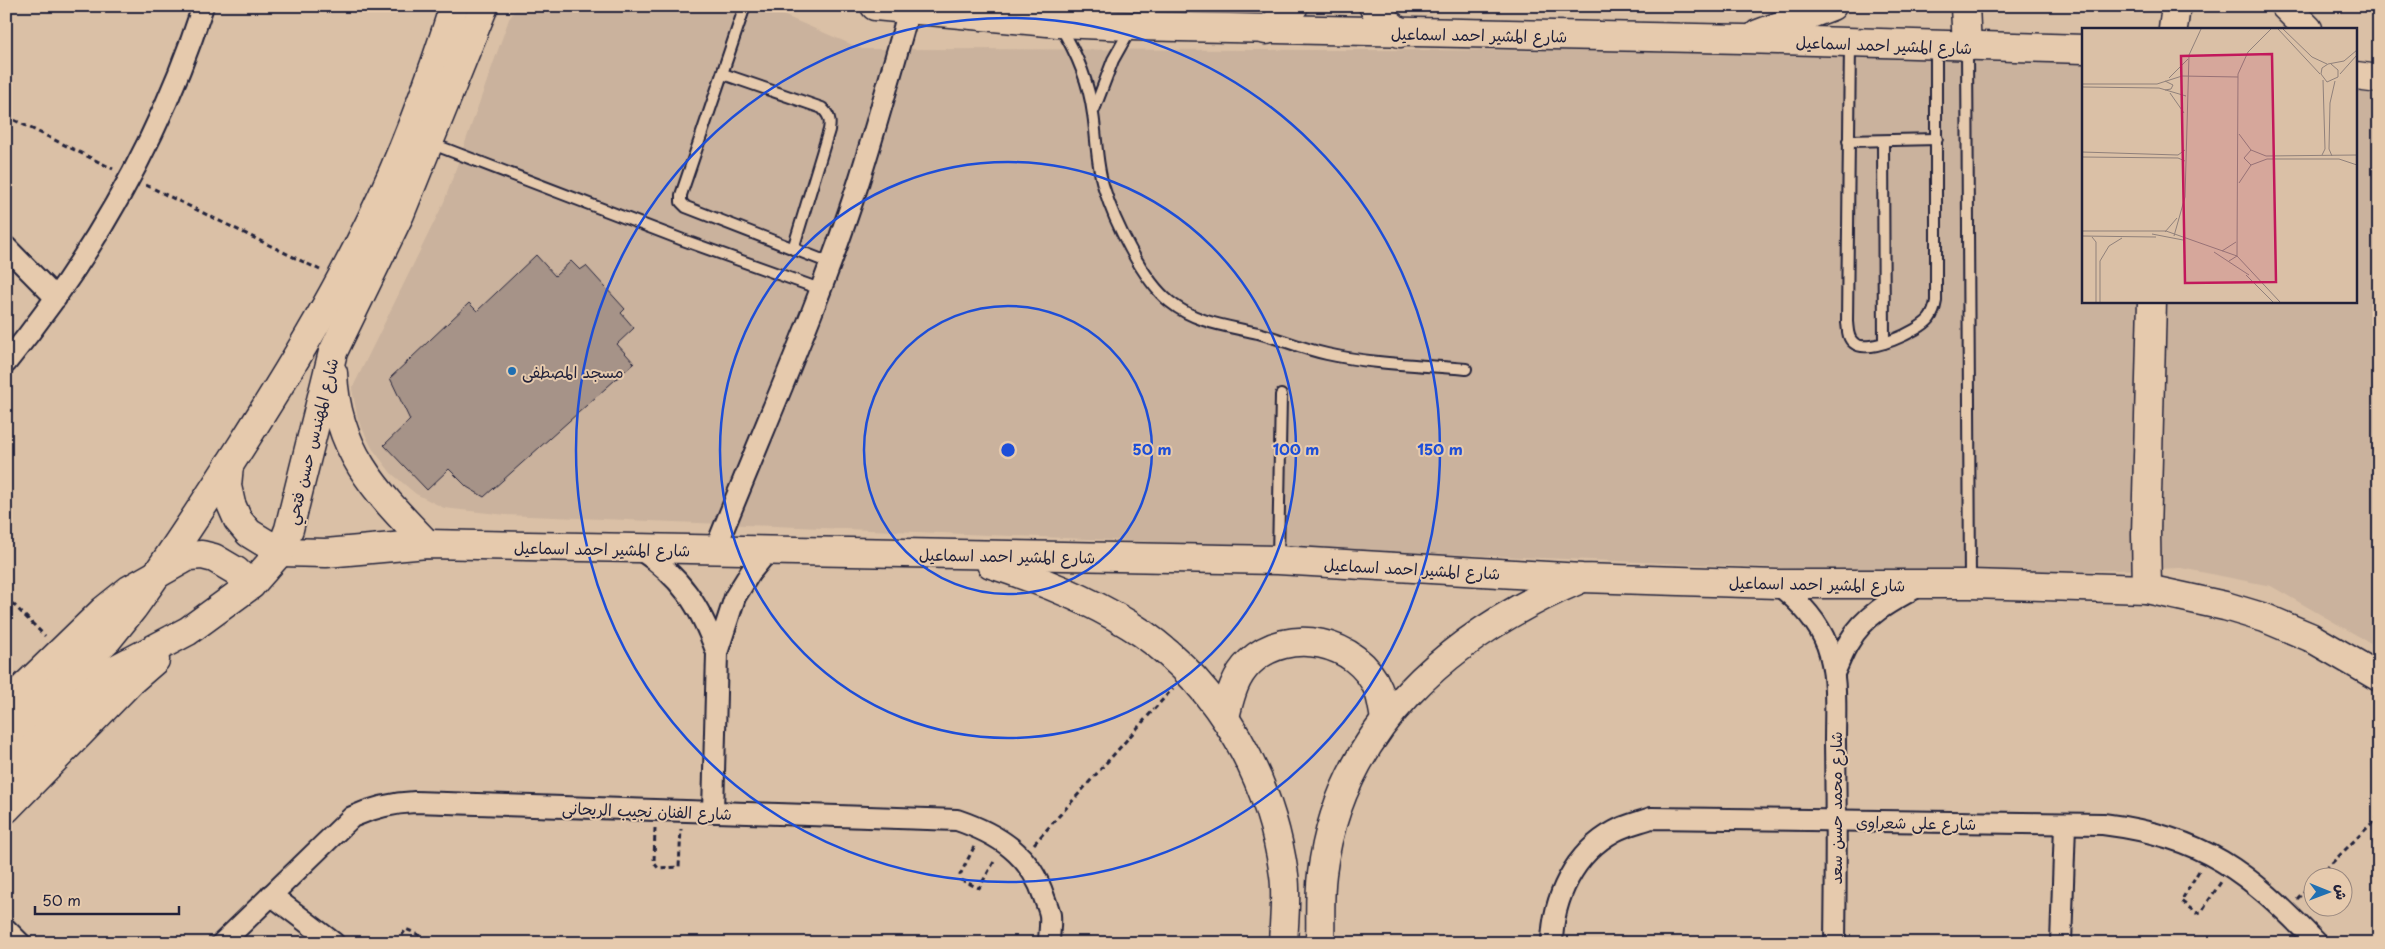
<svg xmlns="http://www.w3.org/2000/svg" width="2385" height="949" font-family="'Playpen Sans','Playpen Sans Arabic',sans-serif">
  <style>
    .built { fill: #cab29d }
    .building { fill: #a69388; stroke: #22223b }
    .lines { fill: none; stroke-linecap: round; stroke-linejoin: round }
    .lane-casing { stroke: #22223b; stroke-width: 14 }
    .street-casing { stroke: #22223b; stroke-width: 24 }
    .secondary-casing { stroke: #22223b; stroke-width: 31 }
    .path { stroke: #22223b; stroke-width: 3; stroke-dasharray: 5 4; stroke-linecap: butt }
    .lane { stroke: #e6caad; stroke-width: 10 }
    .street { stroke: #e6caad; stroke-width: 20 }
    .secondary { stroke: #e6caad; stroke-width: 28 }
    .ring { fill: none; stroke: #1d4ed8; stroke-width: 2.5 }
    .poi-dot { fill: #1f6fb2; stroke: #e6caad; stroke-width: 2 }
    .labels { text-anchor: middle; dominant-baseline: central; stroke-width: 4; stroke-linejoin: round; paint-order: stroke }
    .street-label { font-size: 16px; fill: #22223b; stroke: #e6caad }
    .poi-label { font-size: 16px; fill: #22223b; stroke: #e6caad; text-anchor: start }
    .inset-road { fill: none; stroke: #90817b; stroke-width: 1 }
    .view { fill: #c2185b; fill-opacity: 0.15; stroke: #c2185b; stroke-width: 2.5 }
    .inset-edge { fill: none; stroke: #22223b; stroke-width: 2.5 }
    .centre { fill: #1d4ed8; stroke: #e6caad; stroke-width: 2.5 }
    .ring-label { font-size: 15px; text-anchor: middle; font-weight: bold; fill: #1d4ed8; stroke: #e6caad; stroke-width: 4; stroke-linejoin: round; paint-order: stroke }
  </style>
  <rect width="100%" height="100%" fill="#dac0a6"/>
  <filter id="ink" filterUnits="userSpaceOnUse"><feTurbulence type="fractalNoise" baseFrequency=".02" numOctaves="2"/><feDisplacementMap in="SourceGraphic" scale="10" xChannelSelector="R" yChannelSelector="G"/><feConvolveMatrix kernelMatrix="1 2 1 2 8 2 1 2 1" color-interpolation-filters="sRGB"/></filter>
  <g filter="url(#ink)">
    <polygon class="built" points="518,6 762,6 862,49 1807,51 2084,61 2084,301 2356,301 2356,89 2379,97 2379,648 2271,586 2181,568 1956,575 506,515 444,508 416,494 391,473 372,448 358,420 352,389 444,202 509,19"/>
    <polygon class="building" points="536,255 555,276 571,261 580,270 586,266 625,309 621,313 634,328 617,344 634,363 484,497 467,487 449,469 427,490 384,445 410,420 390,378 469,303 477,311"/>
    <g class="lines">
      <defs>
        <g id="lane">
          <polyline points="745,6 681,195 681,202 686,207 830,263"/>
          <path d="M1060 26C1076 52 1089 83 1093 114 1097 139 1096 164 1104 188 1114 221 1143 281 1170 302 1196 323 1227 326 1258 333 1281 339 1303 349 1327 354 1372 364 1420 365 1466 369"/>
          <path d="M1850 44 1847 322C1848 329 1847 338 1854 343 1868 355 1919 331 1929 319 1933 314 1935 307 1936 301V46"/>
          <polyline points="1967,48 1970,583"/>
          <path d="M723 74 822 108C829 115 831 120 829 130L793 249"/>
          <polyline points="1094,110 1113,60 1131,28"/>
          <polyline points="1848,141 1937,139"/>
          <polyline points="1883,141 1884,343"/>
          <polyline points="430,143 683,240 820,289"/>
          <polyline points="1278,559 1281,395"/>
        </g>
        <g id="street">
          <polyline points="6,247 56,298"/>
          <path d="M6 363C92 257 161 136 203 6"/>
          <path d="M638 548C681 577 700 605 717 653"/>
          <path d="M715 550C764 427 819 306 859 181 877 124 893 67 909 10"/>
          <path d="M1777 584C1798 600 1817 619 1827 645 1838 675 1835 710 1835 742 1836 809 1836 876 1835 943"/>
          <path d="M1834 673C1839 663 1843 651 1849 642 1865 614 1893 600 1921 585"/>
          <polyline points="713,812 717,653 735,597 750,573 768,551"/>
          <polyline points="271,895 334,943"/>
          <polyline points="6,929 20,943"/>
          <path d="M222 943 352 817C374 807 392 803 415 802L957 820C998 834 1030 854 1044 897 1046 903 1049 909 1050 915 1051 924 1049 934 1049 943"/>
          <path d="M1552 943C1553 898 1574 853 1615 831 1626 825 1640 822 1651 818L2103 824C2205 837 2247 871 2317 943"/>
          <polyline points="2061,943 2065,824"/>
        </g>
        <g id="secondary">
          <polyline points="875,6 1058,23 1131,26 1744,39 2084,49"/>
          <polyline points="1373,6 1380,16 1400,33"/>
          <polyline points="1965,6 1967,47"/>
          <polyline points="2285,6 2308,29"/>
          <polyline points="2173,29 2176,6"/>
          <polyline points="1266,30 1287,15 1294,6"/>
          <polyline points="1758,34 1832,6"/>
          <polyline points="2356,76 2379,79"/>
          <path d="M333 373C336 451 377 492 427 544"/>
          <polyline points="229,465 227,486 231,504 238,520 249,533 280,552 326,553 427,544 1278,560 1582,578 1777,584 1970,584 2147,589 2225,606 2265,618 2310,637 2379,677"/>
          <path d="M991 564C1044 581 1096 602 1142 633 1221 688 1271 780 1284 875 1287 896 1284 921 1283 943"/>
          <polyline points="2147,589 2146,534 2152,301"/>
          <polyline points="6,705 104,610 129,590 189,556 202,555 214,558 236,571 251,585"/>
          <path d="M1225 717C1230 697 1234 677 1250 662 1288 626 1358 640 1378 689 1382 698 1383 710 1385 719"/>
          <path d="M6 737 108 639 133 608C171 555 207 500 242 445 289 371 334 297 372 218 405 150 431 79 454 6"/>
          <polyline points="6,773 112,671 188,631 251,585 280,552 289,529 333,352 400,214 484,6"/>
          <polyline points="6,809 132,680 155,660"/>
          <path d="M1320 943C1321 920 1319 897 1322 874 1339 730 1451 634 1578 580"/>
        </g>
      </defs>
      <use href="#lane" class="lane-casing"/>
      <use href="#street" class="street-casing"/>
      <use href="#secondary" class="secondary-casing"/>
      <g class="path">
        <polyline points="6,116 113,169"/>
        <polyline points="146,185 320,270"/>
        <polyline points="6,597 45,636"/>
        <polyline points="655,828 654,863 658,868 679,867 681,829"/>
        <polyline points="1034,844 1173,688"/>
        <polyline points="974,847 960,875 961,880 979,888 995,860"/>
        <polyline points="2199,871 2181,901 2196,913 2201,912 2221,882"/>
        <polyline points="2319,876 2379,816"/>
        <polyline points="2297,899 2312,883"/>
        <polyline points="397,943 406,929 423,937 424,943"/>
      </g>
      <use href="#lane" class="lane"/>
      <use href="#street" class="street"/>
      <use href="#secondary" class="secondary"/>
    </g>
  </g>
  <g class="ring">
    <circle cx="1008" cy="450" r="144"/>
    <circle cx="1008" cy="450" r="288"/>
    <circle cx="1008" cy="450" r="432"/>
  </g>
  <circle class="poi-dot" cx="512" cy="371" r="5"/>
  <g class="labels">
    <g class="street-label">
      <text transform="translate(1479 34) rotate(1)">شارع المشير احمد اسماعيل</text>
      <text transform="translate(1884 44) rotate(2)">شارع المشير احمد اسماعيل</text>
      <text transform="translate(311 441) rotate(-76)">شارع المهندس حسن فتحي</text>
      <text transform="translate(602 548) rotate(1)">شارع المشير احمد اسماعيل</text>
      <text transform="translate(1007 555) rotate(1)">شارع المشير احمد اسماعيل</text>
      <text transform="translate(1412 568) rotate(3)">شارع المشير احمد اسماعيل</text>
      <text transform="translate(1817 583) rotate(1)">شارع المشير احمد اسماعيل</text>
      <text transform="translate(1835 808) rotate(-90)">شارع محمد حسن سعد</text>
      <text transform="translate(647 810) rotate(2)">شارع الفنان نجيب الريحانى</text>
      <text transform="translate(1916 822) rotate(1)">شارع على شعراوى</text>
    </g>
    <g class="poi-label">
      <text x="522" y="371">مسجد المصطفى</text>
    </g>
  </g>
  <g transform="translate(2082 28)">
    <rect width="275" height="275" fill="#dac0a6"/>
    <path class="inset-road" d="M196 1 238 46M201 1 230 29 245 36M249 36 256 42V49L245 54 239 46 240 40 246 36 262 33 275 22M258 46 275 27M87 50 106 31M83 53 91 57 89 61 83 62M0 56H75L100 48 156 49M0 59 77 60 104 68M88 65 102 85M157 106 169 122 184 128 275 127M169 122 162 130 169 137M0 124 96 127 103 122M240 127 243 121 241 52M250 128 247 121 248 75 253 53M0 129 96 130 103 133M157 155 169 137 185 131H257L275 137M0 203H84L155 228 198 274M83 204 95 190M70 206 101 212M0 208 74 209M92 208 103 169 107 27 119 1M10 209 14 214V274M140 223 154 214M132 224 167 247M147 233 155 228 156 46 166 24 189 1M164 247 191 274M18 274V233L27 218 40 210"/>
    <path class="view" d="M190 26 194 254 103 255 99 28Z"/>
    <rect width="275" height="275" class="inset-edge"/>
  </g>
  <circle cx="1008" cy="450" r="8" class="centre"/>
  <g class="ring-label">
    <text x="1152" y="455">50 m</text>
    <text x="1296" y="455">100 m</text>
    <text x="1440" y="455">150 m</text>
  </g>
  <rect width="2385" height="949" fill="none" stroke="#e6caad" stroke-width="25"/>
  <rect x="12" y="12" width="2360" height="924" fill="none" stroke="#22223b" stroke-width="2" filter="url(#ink)"/>
  <g transform="translate(2328 892) rotate(91)"><circle r="24" fill="#e6caad" stroke="#98877f"/>
  <path d="M0-4L9 19L0 12L-9 19Z" fill="#1f6fb2"/>
  <text y="-8" font-size="14" font-weight="bold" text-anchor="middle" fill="#22223b">ش</text>
  </g>
  <path d="M35 906v8h144v-8" fill="none" stroke="#22223b" stroke-width="2.5"/>
  <text x="42" y="906" font-size="15" fill="#22223b" stroke="#e6caad" stroke-width="4" paint-order="stroke">50 m</text>
</svg>
